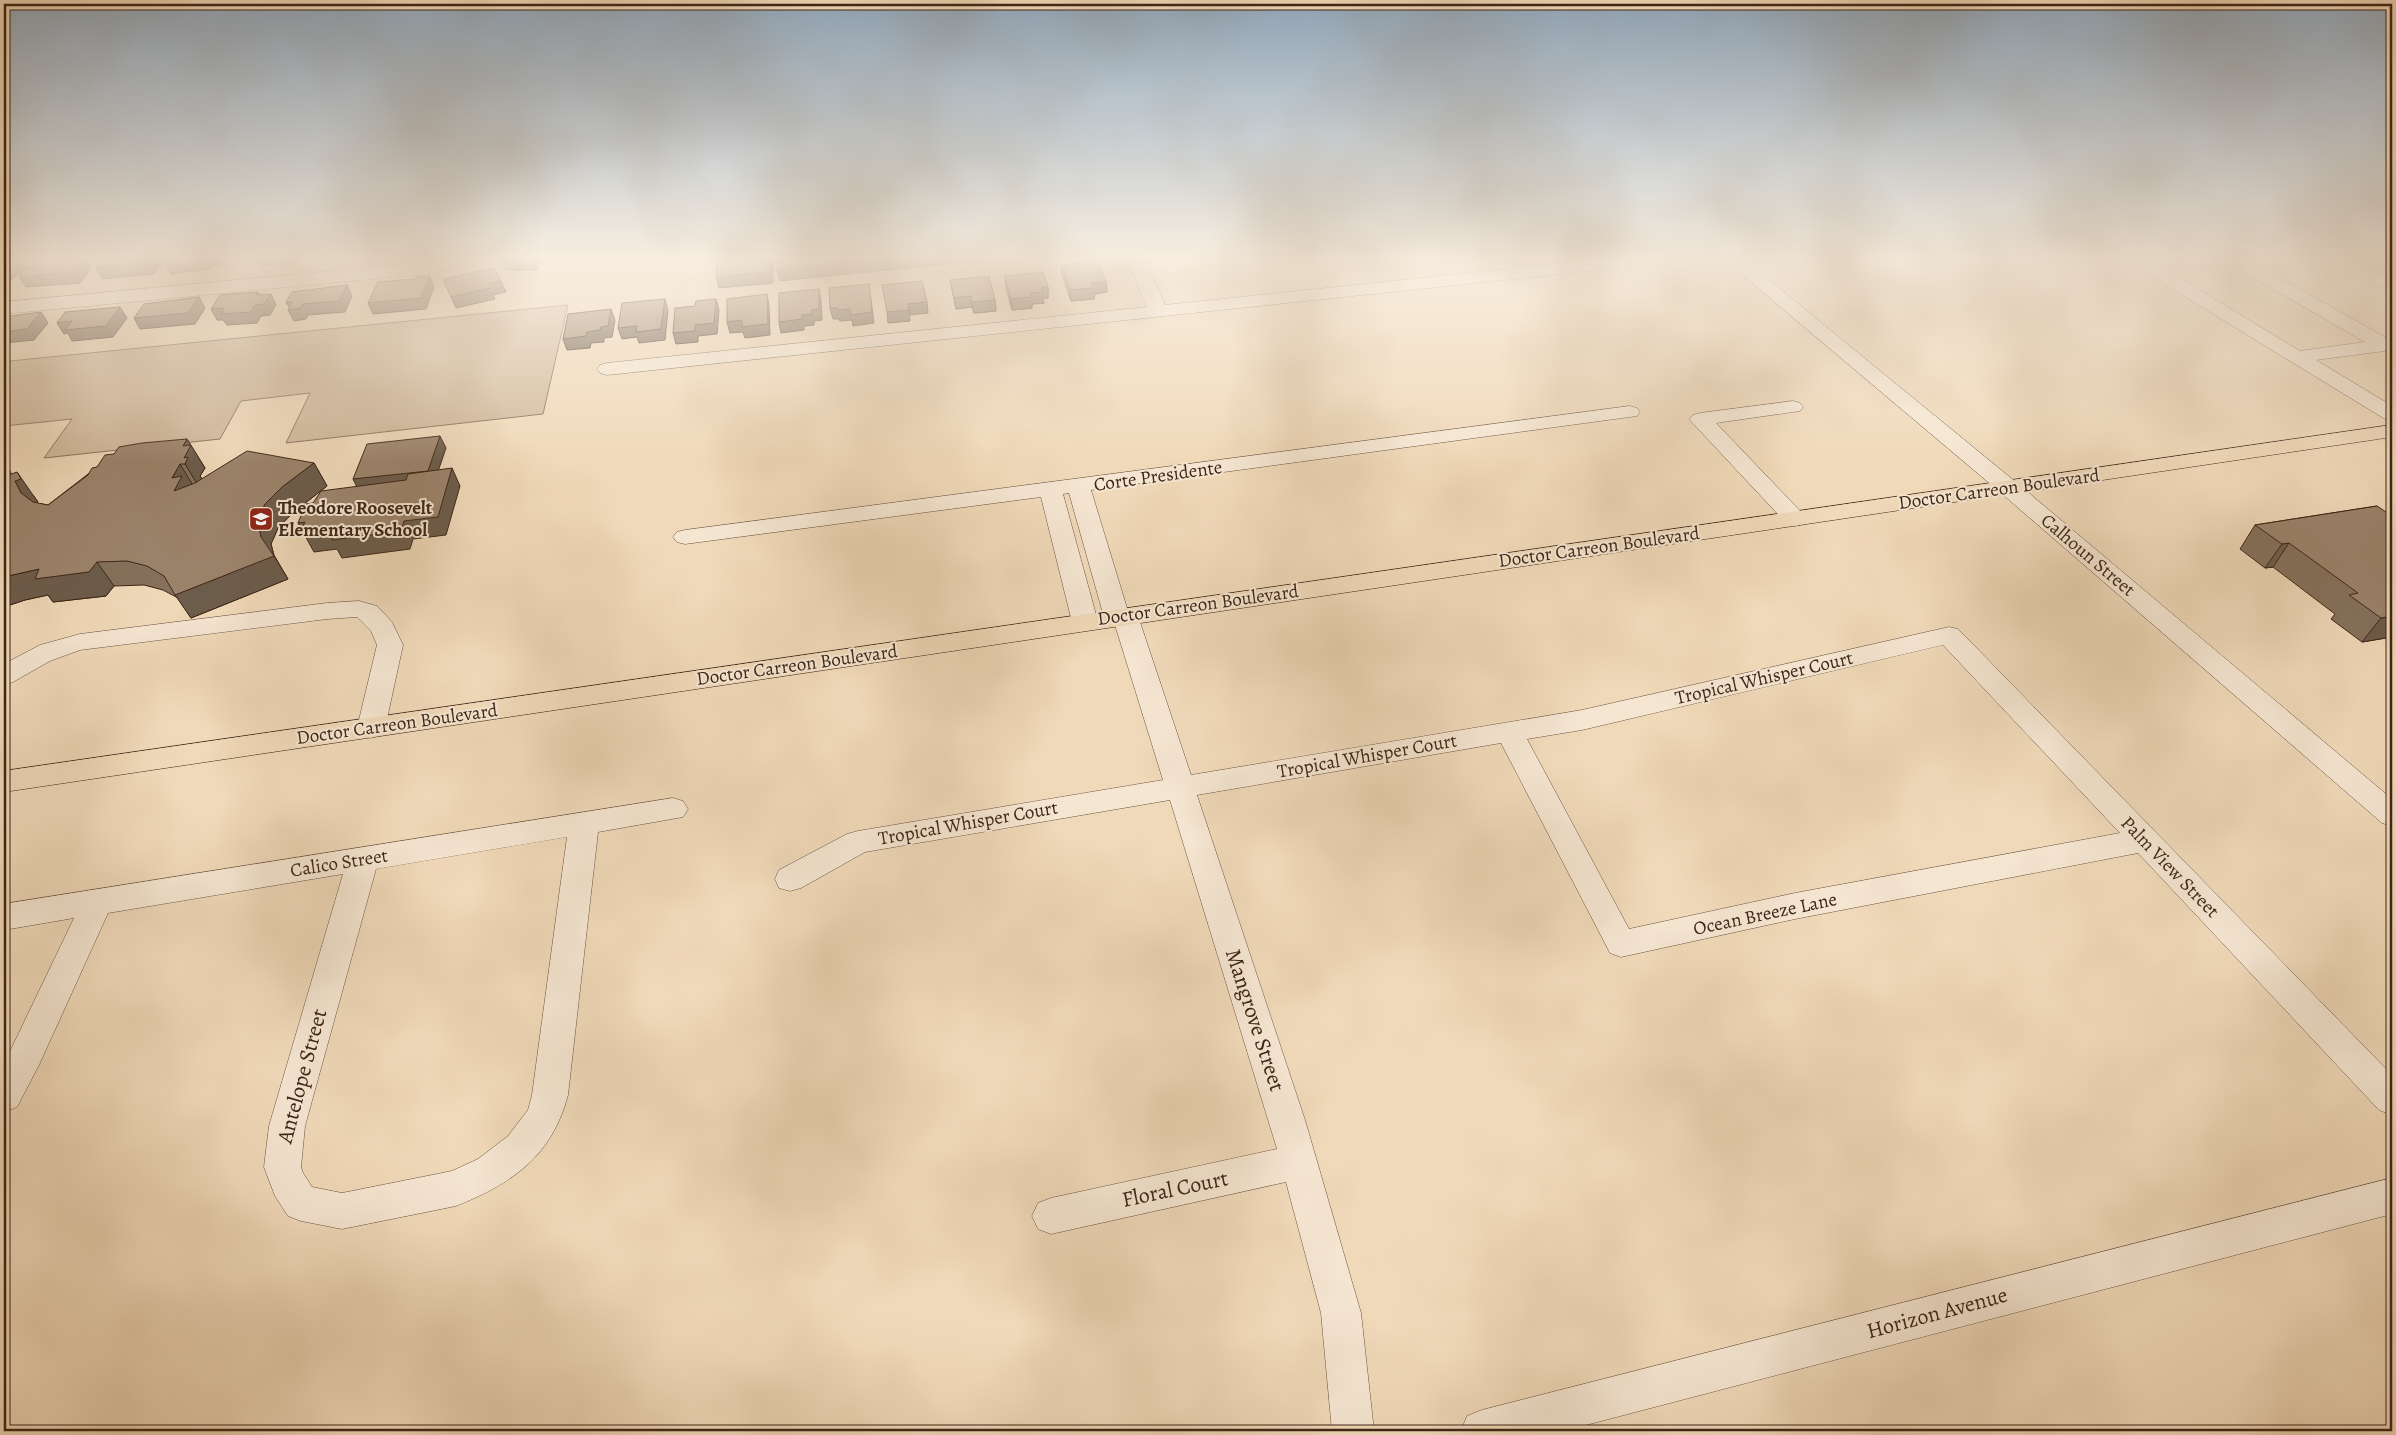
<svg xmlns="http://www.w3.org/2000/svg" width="2396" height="1435" font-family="Alegreya,serif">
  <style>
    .green { fill: #d2ba9d; stroke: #88705a }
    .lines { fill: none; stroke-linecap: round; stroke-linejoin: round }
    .minor-casing { stroke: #6a5240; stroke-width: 1 }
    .major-casing { stroke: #3e2517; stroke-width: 1 }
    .minor { fill: #f5e6d2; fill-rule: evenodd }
    .major { fill: #f0d9b9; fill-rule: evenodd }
    .wall { fill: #85715c; stroke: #3e2517 }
    .shaded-wall { fill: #6c5c4b; stroke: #3e2517 }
    .building { fill: #9b836b; stroke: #3e2517 }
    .labels { text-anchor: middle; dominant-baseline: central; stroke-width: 4; stroke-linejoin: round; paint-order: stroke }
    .street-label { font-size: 19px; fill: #3e2517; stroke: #f5e6d2 }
    .poi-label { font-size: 19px; font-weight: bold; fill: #3e2517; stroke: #f5e6d2; text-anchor: start }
    .near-street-label { font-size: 22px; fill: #3e2517; stroke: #f5e6d2 }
  </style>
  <rect width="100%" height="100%" fill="#f0d9b9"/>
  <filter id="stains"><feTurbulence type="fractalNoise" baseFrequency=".004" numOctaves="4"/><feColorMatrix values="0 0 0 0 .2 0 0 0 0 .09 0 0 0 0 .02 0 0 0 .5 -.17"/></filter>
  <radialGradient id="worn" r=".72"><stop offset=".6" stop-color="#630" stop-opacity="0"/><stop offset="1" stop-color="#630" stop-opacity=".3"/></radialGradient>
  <polygon class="green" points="568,305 543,414 286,443 310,393 241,401 220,439 44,458 72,419 4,426 4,369 10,361"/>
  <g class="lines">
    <defs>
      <g id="minor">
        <polygon points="439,261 468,261 465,265 434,273 4,314 4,302"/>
        <polygon points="1128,261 1146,261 1165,305 1583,261 1645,261 1642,265 1636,266 607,375 600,373 597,369 600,365 607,363 1147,307"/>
        <polygon points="1726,261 1746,261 2017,483 2392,799 2392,826 2382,823 2001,493"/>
        <polygon points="2130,261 2152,261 2300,351 2365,342 2231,265 2228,261 2250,261 2388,339 2392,338 2392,350 2316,360 2392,406 2392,421 2385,419 2133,265"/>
        <polygon points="2333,261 2356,261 2392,280 2392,292 2336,265"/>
        <polygon points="1793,401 1800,403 1803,407 1800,411 1716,423 1803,514 1807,519 1803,524 1795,526 1787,524 1689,419 1693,415 1700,413"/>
        <path d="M1630 406 1637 408 1640 412 1637 416 1091 490 1127 608 1134 610 1138 616 1191 775 1582 710 1949 627 1958 629 2392 1075V1115L2379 1110 2138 853 1795 919 1621 957 1610 953 1501 743 1197 795 1305 1120 1361 1313 1374 1431H1332L1321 1313 1286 1182 1051 1234 1038 1229 1032 1216 1038 1203 1051 1198 1277 1149 1170 800 865 852 801 888 790 891 779 888 775 879 779 870 847 834 858 831 1163 780 1115 625 1108 623 1104 617 1069 493 1063 494 1098 622 1094 628 1085 630 1076 628 1072 622 1041 497 685 544 677 542 673 537 677 532 685 530ZM1943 645 2120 833 1795 893 1629 929 1527 739 1582 730Z"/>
        <polygon points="359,601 377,606 392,622 403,645 385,728 381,735 371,738 361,735 357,728 377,645 371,631 357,617 327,619 80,650 50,661 13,682 4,685 4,664 40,645 80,634 327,603"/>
        <path d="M673 798 683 801 688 809 683 817 598 832 568 1095C552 1156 513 1183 456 1206L342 1229 301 1221 288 1216 275 1196 264 1167 269 1126 343 874 108 913 39 1065 17 1107 4 1112V1064L74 918 4 930V904ZM567 837 532 1095 528 1110 508 1136 478 1159 452 1171 342 1193 312 1187 303 1173 301 1167 305 1126 376 869Z"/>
        <polygon points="2392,1178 2392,1214 1563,1431 1461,1431 1467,1416 1482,1410"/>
      </g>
      <polygon id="major" points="2392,425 2392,437 4,792 4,771"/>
    </defs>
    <use href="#minor" class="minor-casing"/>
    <use href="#major" class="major-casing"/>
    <use href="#minor" class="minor"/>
    <use href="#major" class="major"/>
  </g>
  <g class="wall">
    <polygon points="503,261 542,261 536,270 506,270"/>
    <polygon points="1061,265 1106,282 1107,292 1094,294 1094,299 1071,301 1062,275"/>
    <polygon points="1005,276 1048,287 1048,298 1043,298 1044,303 1032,304 1032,308 1012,310 1006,287"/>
    <polygon points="950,280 995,300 996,311 974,313 972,307 956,309"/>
    <polygon points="187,439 205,468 200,476 202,479 314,463 327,486 295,511 278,528 271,544 274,555 288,579 191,618 178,598 163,590 144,585 114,586 106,596 53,602 48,595 25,600 4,607 4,462 11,474 33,495 38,502 36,503 48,505 114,454"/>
    <polygon points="2377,506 2392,637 2362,642 2331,619 2335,614 2273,567 2265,568 2240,549 2255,525"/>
  </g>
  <g class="shaded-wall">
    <polygon points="16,261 21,261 26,269 4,285 4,270"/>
    <polygon points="82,261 86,261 91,269 80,283 26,287 19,277"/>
    <polygon points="149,261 163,261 154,274 102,279 96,268"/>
    <polygon points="182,261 228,261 226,265 213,266 211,269 171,274 165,263"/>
    <polygon points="250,261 301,261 300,262 262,266 260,262 251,263"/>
    <polygon points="533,261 542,261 536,270"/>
    <polygon points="770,261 772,261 773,264 773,283 719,288 716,277"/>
    <polygon points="866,261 976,261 780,281 777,270"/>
    <polygon points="430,276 434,287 426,309 373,314 368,303"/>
    <polygon points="501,281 506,292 493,295 495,299 456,308 451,297 489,284"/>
    <polygon points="1106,282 1107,292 1094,294 1094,299 1071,301 1070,290 1091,283"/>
    <polygon points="869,284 874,323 853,326 852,320 840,321 839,319 833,319 830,308 838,308"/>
    <polygon points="347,285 352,296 345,312 308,315 306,319 294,321 288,310 290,309 286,302 292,302 303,304"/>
    <polygon points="1041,287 1048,287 1048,298 1043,298 1044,303 1032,304 1032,308 1012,310 1011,299 1030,293"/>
    <polygon points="819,289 821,300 822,320 814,321 814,325 804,326 804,330 781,333 779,322 812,310"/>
    <polygon points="258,292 264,303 271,294 276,305 270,315 261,316 257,323 227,325 223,320 217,320 211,309 256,295"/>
    <polygon points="767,294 769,305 770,335 745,338 743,332 730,333 727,322"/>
    <polygon points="971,296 972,307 956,309 954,298"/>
    <polygon points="199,297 205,308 195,324 140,329 134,318"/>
    <polygon points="665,299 668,310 665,340 639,343 637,337 622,339 618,328"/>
    <polygon points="716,299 719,310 717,334 698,336 698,342 676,344 673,333 695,325"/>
    <polygon points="995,300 996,311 974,313 972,302"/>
    <polygon points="927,302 928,313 910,315 908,304"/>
    <polygon points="120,307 127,318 113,337 72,341 68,333 64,334 57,323"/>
    <polygon points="611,309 615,320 612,337 604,338 604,342 591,343 590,348 567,350 563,339 601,327"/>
    <polygon points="909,310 910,321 888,323 887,312"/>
    <polygon points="41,312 48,323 34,340 4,343 4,332"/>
    <polygon points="440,436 446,448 434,483 359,491 353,479"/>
    <polygon points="187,439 205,468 200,476 203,480 199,487 185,464 183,446"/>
    <polygon points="4,462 8,467 23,499 6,476 4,470"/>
    <polygon points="314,463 327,486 295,511 278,528 271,544 274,556 288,579 191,618 175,595 261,537 257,520 265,504 282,487"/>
    <polygon points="180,464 194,487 174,491 172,478"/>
    <polygon points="452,468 460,486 446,535 413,539 410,549 342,558 337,549 314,552 298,523 305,522 404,521"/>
    <polygon points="17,472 33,495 38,502 32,504 21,493 15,481"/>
    <polygon points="2289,543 2273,567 2265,568 2282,544"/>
    <polygon points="97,562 114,586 106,596 53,602 48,595 25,600 4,607 4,577 39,569"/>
    <polygon points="2392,616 2392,637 2362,642 2381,618"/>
  </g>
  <g class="building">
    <polygon points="4,261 16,261 4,270"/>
    <polygon points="54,261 82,261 73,272 19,277 27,267 42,266 45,262"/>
    <polygon points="101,261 149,261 148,263 96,268"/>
    <polygon points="167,261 182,261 165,263"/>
    <polygon points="717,261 770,261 771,272 716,277"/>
    <polygon points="777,261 866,261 777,270"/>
    <polygon points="1098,261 1106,282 1091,283 1093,288 1070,290 1061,265"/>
    <polygon points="494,268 501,281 489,284 490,288 451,297 443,279"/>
    <polygon points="1043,272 1048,287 1041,287 1043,292 1030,293 1031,297 1011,299 1005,276"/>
    <polygon points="430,276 421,298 368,303 378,282 415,279 416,277"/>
    <polygon points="989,276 995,300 972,302 971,296 954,298 950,280"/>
    <polygon points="922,281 927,302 908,304 909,310 887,312 882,285"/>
    <polygon points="869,284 872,312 851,315 850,309 838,310 838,308 830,308 829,288"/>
    <polygon points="347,285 339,301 303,304 301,308 288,310 292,302 286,302 292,292"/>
    <polygon points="819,289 819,309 812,310 812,314 802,315 802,319 779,322 779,293"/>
    <polygon points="258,292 256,295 271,294 264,304 255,305 251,312 221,314 224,308 211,309 220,295"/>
    <polygon points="767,294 768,324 742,327 742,320 727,322 727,299"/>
    <polygon points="199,297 188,313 134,318 144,304"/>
    <polygon points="665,299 661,329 636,332 637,326 618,328 622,303"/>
    <polygon points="716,299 714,323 695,325 695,331 673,333 675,308 695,306 696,301"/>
    <polygon points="120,307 106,326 65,330 72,321 57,323 65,312"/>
    <polygon points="611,309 608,326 601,327 600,330 587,332 586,336 563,339 568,314"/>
    <polygon points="41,312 27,329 4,332 4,317"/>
    <polygon points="440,436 428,471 353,479 367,444"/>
    <polygon points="187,439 183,446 191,445 184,458 188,457 185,464 180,464 172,478 182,476 174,491 195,483 247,451 314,463 282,487 265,504 257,520 261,537 274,556 175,595 164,576 147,566 127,561 97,562 89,572 35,579 39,569 4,577 4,470 6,476 17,472 21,479 15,481 21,493 33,502 48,505 88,475 92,468 97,467 105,455 114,454 119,447 142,443"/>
    <polygon points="452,468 438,517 404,521 401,531 332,540 336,530 304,534 306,528 302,528 305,522 298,523 306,504 313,503 321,491 406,480 408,474"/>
    <polygon points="2377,506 2392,516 2392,616 2381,618 2349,595 2358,593 2289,543 2282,544 2255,525"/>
  </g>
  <linearGradient id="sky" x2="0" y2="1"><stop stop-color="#93aabf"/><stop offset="0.56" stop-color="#f8eee0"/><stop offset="1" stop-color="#f8eee0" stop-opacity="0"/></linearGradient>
  <rect width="2396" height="462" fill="url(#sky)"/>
  <defs>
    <symbol id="school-square" viewBox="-11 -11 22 22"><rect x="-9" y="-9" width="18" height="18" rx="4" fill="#8f2418" stroke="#f5e6d2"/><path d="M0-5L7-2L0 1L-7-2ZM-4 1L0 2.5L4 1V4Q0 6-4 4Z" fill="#fff"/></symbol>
  </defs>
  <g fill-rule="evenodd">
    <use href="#school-square" x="247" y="505" width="28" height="28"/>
  </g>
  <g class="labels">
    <g class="street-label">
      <text transform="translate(1158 476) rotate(-8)">Corte Presidente</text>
      <text transform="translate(1999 489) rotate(-8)">Doctor Carreon Boulevard</text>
      <text transform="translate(1599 547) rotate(-8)">Doctor Carreon Boulevard</text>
      <text transform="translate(2088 555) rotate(40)">Calhoun Street</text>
      <text transform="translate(1198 605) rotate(-8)">Doctor Carreon Boulevard</text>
      <text transform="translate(797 665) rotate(-8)">Doctor Carreon Boulevard</text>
      <text transform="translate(1764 678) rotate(-13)">Tropical Whisper Court</text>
      <text transform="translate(397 724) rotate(-8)">Doctor Carreon Boulevard</text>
      <text transform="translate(1367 756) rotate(-10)">Tropical Whisper Court</text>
      <text transform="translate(968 823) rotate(-10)">Tropical Whisper Court</text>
      <text transform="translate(339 863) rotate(-9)">Calico Street</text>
      <text transform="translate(2170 867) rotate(46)">Palm View Street</text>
      <text transform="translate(1765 914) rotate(-12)">Ocean Breeze Lane</text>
    </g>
    <g class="poi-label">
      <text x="278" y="508">Theodore Roosevelt<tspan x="278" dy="22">Elementary School</tspan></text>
    </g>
    <g class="near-street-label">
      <text transform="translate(1255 1020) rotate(72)">Mangrove Street</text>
      <text transform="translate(302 1076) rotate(-75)">Antelope Street</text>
      <text transform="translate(1175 1189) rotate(-12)">Floral Court</text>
      <text transform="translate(1937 1313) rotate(-15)">Horizon Avenue</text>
    </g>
  </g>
  <rect width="2396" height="1435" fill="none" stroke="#f0d9b9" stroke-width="20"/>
  <rect x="5" y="5" width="2386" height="1425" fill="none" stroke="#3e2517" stroke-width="2.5"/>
  <rect x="10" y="10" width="2376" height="1415" fill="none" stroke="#3e2517"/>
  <rect width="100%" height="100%" filter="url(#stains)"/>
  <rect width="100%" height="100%" fill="url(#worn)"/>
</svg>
